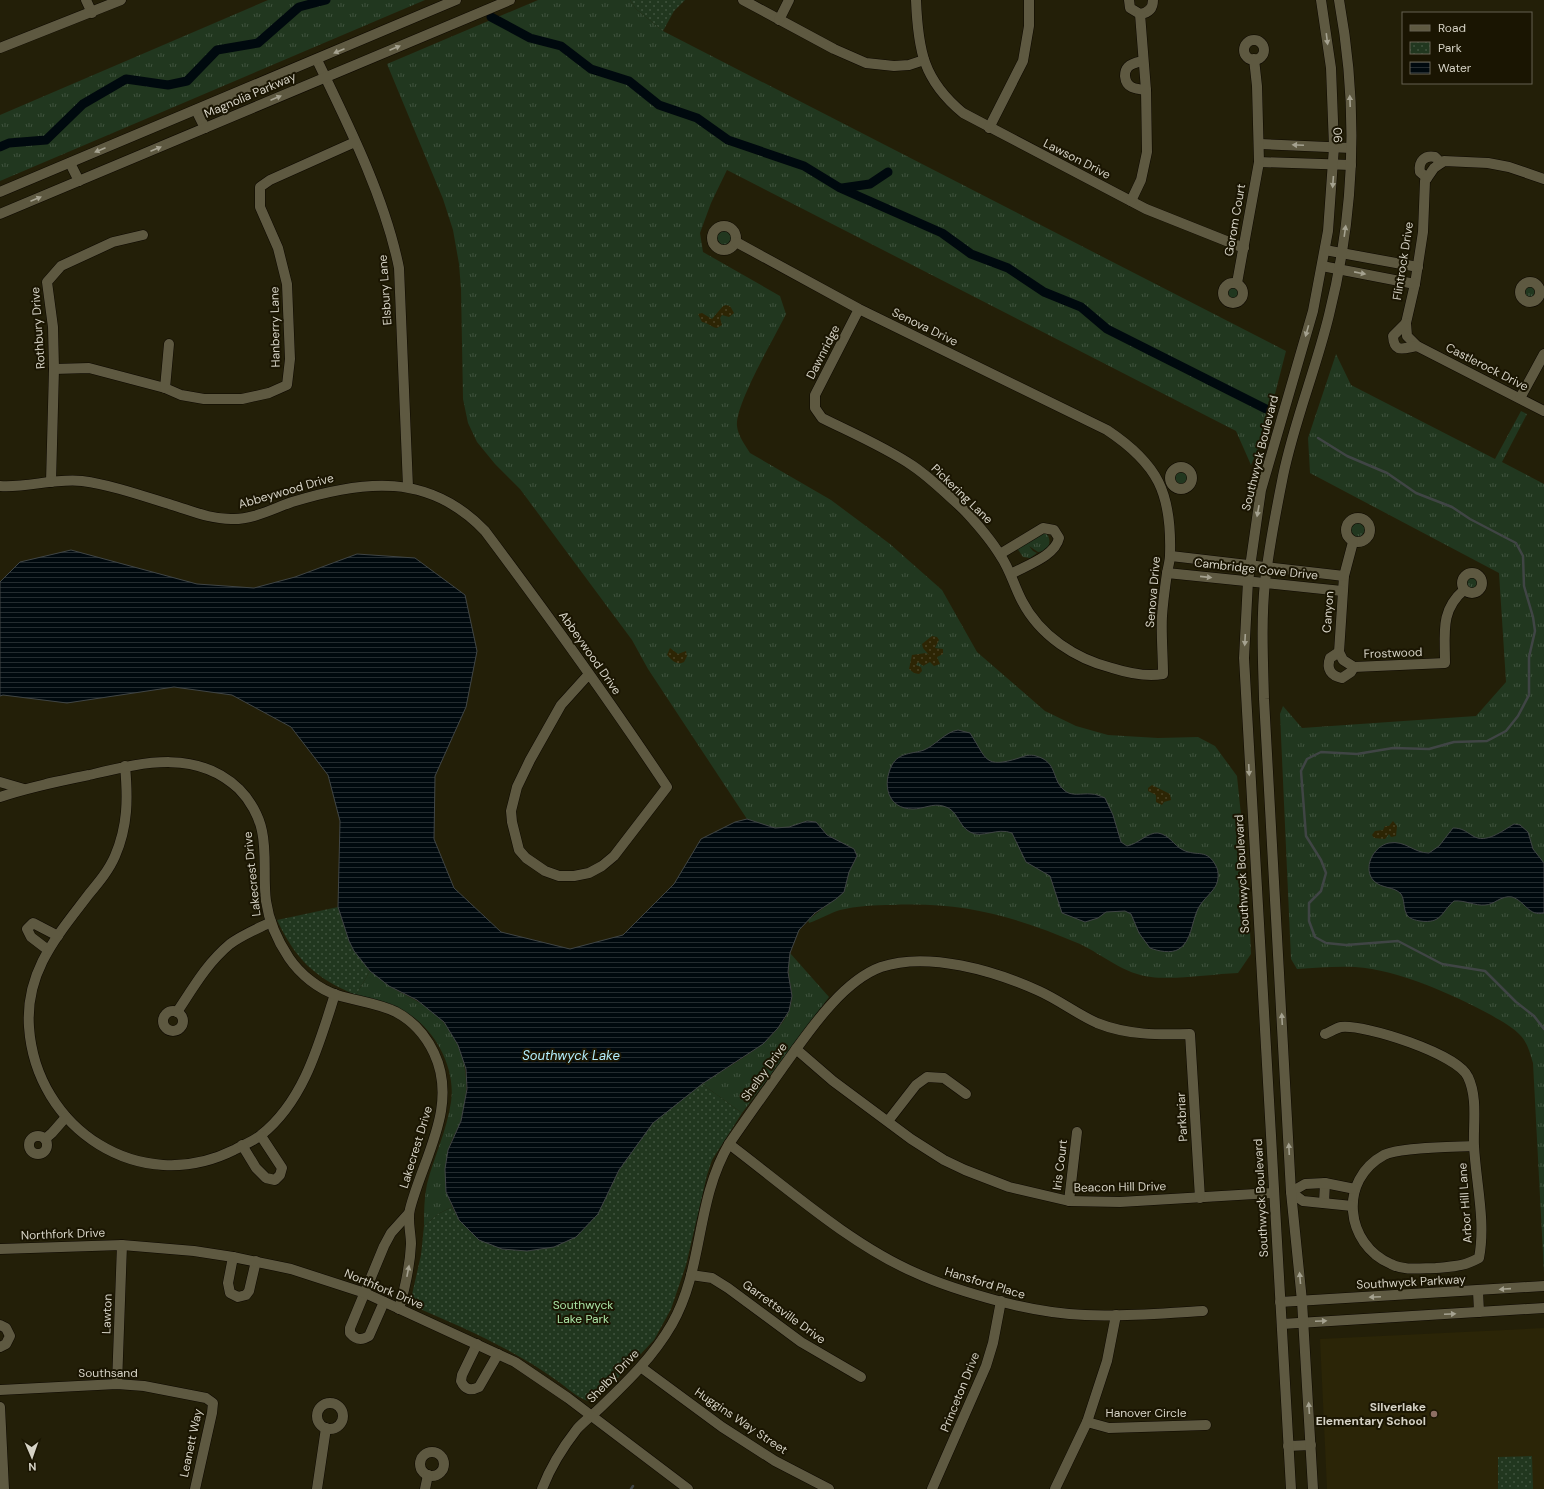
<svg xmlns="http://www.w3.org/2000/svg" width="1544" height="1489" font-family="'DM Sans',sans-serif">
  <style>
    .built { fill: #2b2507 }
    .grass { fill: url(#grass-tufts) }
    .sand { fill: url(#sand-dots) }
    .park { fill: url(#park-dots) }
    .water { fill: url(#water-rules); stroke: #404545 }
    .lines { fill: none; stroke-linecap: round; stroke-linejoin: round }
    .stream { stroke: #404545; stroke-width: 2.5 }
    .canal { stroke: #00090e; stroke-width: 9 }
    .minor-casing { stroke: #0d0800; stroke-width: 11 }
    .tertiary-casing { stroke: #0d0800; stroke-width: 11 }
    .secondary-casing { stroke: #0d0800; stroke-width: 11 }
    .minor { stroke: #5e5941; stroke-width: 10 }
    .tertiary { stroke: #5e5941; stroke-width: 10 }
    .secondary { stroke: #5e5941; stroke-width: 10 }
    .oneway { fill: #a5a290 }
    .education-dot { fill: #8d6e63; stroke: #1a1502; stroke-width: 1.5 }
    .labels { text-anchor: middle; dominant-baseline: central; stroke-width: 4; stroke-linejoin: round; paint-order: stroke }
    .street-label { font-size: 12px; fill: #d5d2c5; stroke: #1a1502 }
    .park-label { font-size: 12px; fill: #a9e3a4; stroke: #1a1502 }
    .poi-label { font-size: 12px; font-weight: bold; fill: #d5d2c5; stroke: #1a1502; text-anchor: end }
    .water-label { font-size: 13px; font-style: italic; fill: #b4effe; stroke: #1a1502 }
  </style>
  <defs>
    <pattern id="grass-tufts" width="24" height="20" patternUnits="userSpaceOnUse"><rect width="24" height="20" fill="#21371f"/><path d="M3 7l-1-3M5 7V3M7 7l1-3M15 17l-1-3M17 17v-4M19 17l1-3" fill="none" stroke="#40533e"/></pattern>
    <pattern id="sand-dots" width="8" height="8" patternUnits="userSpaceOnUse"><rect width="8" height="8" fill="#2d2504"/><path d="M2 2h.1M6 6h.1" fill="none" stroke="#4b4427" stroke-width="1.8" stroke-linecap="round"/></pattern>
    <pattern id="park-dots" width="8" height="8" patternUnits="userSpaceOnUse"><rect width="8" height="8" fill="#21371f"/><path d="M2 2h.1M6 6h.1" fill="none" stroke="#40533e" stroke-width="1.8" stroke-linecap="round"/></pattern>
    <pattern id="water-rules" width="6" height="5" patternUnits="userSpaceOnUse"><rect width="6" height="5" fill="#00090e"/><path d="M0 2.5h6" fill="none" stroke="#242c30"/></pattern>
  </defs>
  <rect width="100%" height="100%" fill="#231f08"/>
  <polygon class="built" points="1544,1328 1544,1489 1327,1489 1320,1339"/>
  <g class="grass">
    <polygon points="268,0 425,0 0,181 0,115"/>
    <path d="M538 0H630L636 9 663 31 1286 351 1265 433 1251 465 1236 431 727 170 711 203 700 233 703 252 780 296 786 314C775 337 735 404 737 426 738 436 745 445 750 453L831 500 890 544 942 590 977 652 1045 711 1076 726 1108 735 1158 738 1198 737 1215 746 1237 776 1242 825 1238 840C1248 855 1248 855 1240 872L1249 907 1251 954 1238 973C1212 974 1176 980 1151 977 1124 974 1103 955 1080 944 1014 916 964 902 892 905 875 905 856 906 840 910 830 913 820 919 809 923L808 920 844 892 849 872 857 856 854 849 827 835 816 822C801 820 789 830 775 828 766 827 756 822 747 819L648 669 632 640 520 489 495 464 477 442 468 423 463 399 461 289 459 264 453 230 443 199 387 64Z"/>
    <circle cx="726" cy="237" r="11"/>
    <circle cx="1232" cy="289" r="10"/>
    <circle cx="1528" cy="292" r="11"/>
    <path d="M1336 354 1351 385 1495 459 1521 411 1527 414 1502 462 1544 484V1273L1533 1063C1530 1053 1528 1044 1521 1036 1513 1027 1501 1021 1491 1015 1452 994 1399 970 1355 967 1335 966 1316 968 1297 969L1291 959 1280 714 1283 706 1302 728 1476 716 1506 682 1499 573 1310 473 1308 438Z"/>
    <circle cx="1181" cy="479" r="11"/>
    <circle cx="1358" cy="530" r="11"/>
    <path d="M1033 533H1046C1053 541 1049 551 1038 552L1029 546 1033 551 1037 553 1030 558 1023 557 1017 548Z"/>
    <circle cx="1472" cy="580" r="11"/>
    <path d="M790 953 829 997 742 1113 702 1084C731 1064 791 1036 792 996 792 989 789 981 789 974 788 967 789 960 790 953Z"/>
    <path d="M370 971C377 976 383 981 389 986 408 997 430 1005 444 1023 467 1051 471 1086 461 1120 458 1130 450 1140 448 1151 445 1170 445 1190 452 1207L438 1214 424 1226C424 1212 424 1198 427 1184 434 1157 447 1130 451 1102 456 1069 436 1030 407 1013 392 1004 373 1000 356 995Z"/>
  </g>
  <g class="sand">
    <path d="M726 305 730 306 734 313 729 317 722 315 720 318 722 325 717 328C713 328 708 323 702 322L698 314 702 313 712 319 723 306Z"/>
    <polygon points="932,636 937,637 939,640 935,648 943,649 943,654 937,657 940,664 934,666 930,662 923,666 918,662 916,665 921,667 922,671 919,674 914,673 909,669 912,655 926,653 929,655 923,648 922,644"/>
    <path d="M670 648 678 654 686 651 687 656 684 662C676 666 671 659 667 655Z"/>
    <polygon points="1152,785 1170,794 1171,800 1164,802 1162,805 1156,802 1156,795 1148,791 1148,788"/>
    <polygon points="1393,821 1397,826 1396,836 1391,837 1389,834 1385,839 1374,838 1372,835 1375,831 1383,830 1385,826 1389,826"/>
  </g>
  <g class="park">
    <polygon points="630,0 685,0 674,11 663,31 636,9"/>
    <path d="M338 907C347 936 351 947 370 971L356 995C315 978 296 960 277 920Z"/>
    <path d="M702 1084 742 1113 712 1160 707 1175 686 1265 671 1309 654 1340 595 1402C581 1402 568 1388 556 1380 512 1348 461 1327 411 1305V1299L421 1255 424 1226 438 1214 452 1207 459 1220 598 1214C613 1182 628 1148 654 1122 668 1107 685 1096 702 1084Z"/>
    <polygon points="1532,1456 1533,1489 1498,1489 1498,1457"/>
  </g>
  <g class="water">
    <polygon points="71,550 197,584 254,588 295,577 357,554 415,558 465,595 477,651 466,707 435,776 434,839 454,888 501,932 570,949 623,935 674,884 701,839 735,822 747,819 775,828 789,827 807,821 816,822 827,835 854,849 857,856 849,872 844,892 836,899 815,913 799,930 790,953 788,972 792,996 789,1011 778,1028 763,1044 702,1084 653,1123 619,1170 598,1214 576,1237 554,1247 527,1251 502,1249 479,1240 459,1220 446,1192 445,1169 448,1150 461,1121 467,1089 466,1069 458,1045 444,1022 417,1000 389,986 370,971 354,951 349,941 338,907 340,821 328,775 291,727 232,695 174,687 67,703 3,695 0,696 0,582 20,562"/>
    <path d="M958 730 970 733C987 759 984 769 1019 758 1024 756 1030 754 1036 756 1058 762 1051 779 1064 790 1071 797 1082 793 1091 794 1096 794 1100 796 1105 798L1113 815 1121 842 1127 846C1138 844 1148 832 1158 833 1170 835 1173 845 1183 850 1197 857 1207 848 1216 866 1219 871 1219 881 1215 887 1210 895 1201 901 1197 911 1192 922 1191 942 1179 949 1171 954 1158 951 1150 948L1139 933 1131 914 1125 911 1106 912 1098 918 1085 922 1062 913 1050 876 1026 862 1012 833C997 827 982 839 970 832 958 826 958 809 943 806 933 803 923 809 913 809 887 809 882 784 892 765 899 752 913 754 924 750 936 745 945 732 958 730Z"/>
    <path d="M1514 824 1520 825 1528 832 1533 849 1544 863V913C1529 917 1525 901 1512 897 1501 895 1494 905 1485 905 1475 906 1465 900 1454 901 1441 912 1442 924 1420 921 1415 920 1410 919 1407 915 1403 909 1405 900 1401 894 1394 886 1382 889 1374 881 1362 869 1373 846 1389 843 1406 840 1413 853 1429 853L1439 846 1453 828C1462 828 1465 831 1473 836 1486 844 1502 831 1514 824Z"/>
  </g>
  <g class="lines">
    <g class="stream">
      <polyline points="1318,438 1347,456 1387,473 1416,493 1452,507 1470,519 1516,543 1523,556 1524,586 1533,617 1535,631 1529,657 1529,695 1518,716 1506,731 1487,741 1454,742 1429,749 1393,748 1357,754 1321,752 1307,759 1301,771 1306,836 1321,860 1326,873 1321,891 1309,903 1309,921 1315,937 1326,943 1346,945 1398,941 1442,964 1485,971 1516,1002 1534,1016 1544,1029"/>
      <polyline points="631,1489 633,1486"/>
    </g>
    <g class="canal">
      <polyline points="491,17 530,38 561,46 591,69 629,81 659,105 697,118 728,140 804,166 840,188 942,233 971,254 1008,268 1044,292 1081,307 1107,329 1266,409"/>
      <polyline points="0,147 9,143 46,140 83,104 126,79 168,85 187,81 217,50 258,43 299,7 326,0"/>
      <polyline points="842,188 870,184 888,172"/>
    </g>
    <defs>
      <g id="minor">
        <polyline points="86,0 92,13"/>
        <polyline points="743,0 834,49 866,63 894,66 909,65 924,60"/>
        <path d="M916 0C918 50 923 80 963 113L1146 209 1244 248"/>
        <path d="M1129 0 1130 8 1140 14C1148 13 1153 9 1153 0"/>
        <polyline points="779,20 789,0"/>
        <circle cx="1254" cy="50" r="10"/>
        <polyline points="0,48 121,0"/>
        <path d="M317 60C348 124 385 198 399 268L408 487"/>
        <path d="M1143 61C1139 62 1132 63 1128 67 1126 69 1125 72 1125 76 1126 88 1135 89 1146 90"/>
        <polyline points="989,128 1023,61 1029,26 1029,0"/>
        <polyline points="1260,144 1351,148"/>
        <polyline points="1259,162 1351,165"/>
        <path d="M1427 178 1420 172C1418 161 1425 155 1435 157L1441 163"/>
        <polyline points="1544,179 1509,167 1488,163 1444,161 1434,168 1425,181 1423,232 1415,284 1406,323 1407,336 1417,346 1544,411"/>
        <polyline points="1131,201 1141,180 1147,152 1146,90 1140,14"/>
        <circle cx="724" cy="238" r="12"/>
        <path d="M736 242 859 309 1107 430C1158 464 1172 493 1170 555 1170 561 1168 567 1167 573 1165 587 1163 602 1162 616 1161 635 1163 655 1163 674 1147 677 1128 673 1112 668 1076 659 1040 636 1022 601 1014 586 1010 569 1000 555 991 540 978 525 966 512 949 496 932 479 913 466 885 447 852 433 822 418L815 408V395L859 309"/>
        <polyline points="1325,250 1418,267"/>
        <polyline points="1322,266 1415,284"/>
        <circle cx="1530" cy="292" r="10"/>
        <circle cx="1233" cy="293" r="10"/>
        <polyline points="1237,283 1259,162 1257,86 1254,59"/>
        <path d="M1406 323 1393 336C1394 354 1404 348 1417 346"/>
        <polyline points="54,369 89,368 165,388 181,395 204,399 242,399 269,393 287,385 290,359 287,284 278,248 260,207 260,187 270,180 355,142"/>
        <polyline points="165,388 169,344"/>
        <polyline points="1520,398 1544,354"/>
        <circle cx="1181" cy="478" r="11"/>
        <polyline points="51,482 54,369 53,327 47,282 61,266 113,242 143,235"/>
        <path d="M0 486C27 488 54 478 82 481 112 485 143 496 172 505 192 511 210 519 231 519 252 520 272 509 292 502 363 480 429 472 485 531 548 615 609 700 667 787L614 856 602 866 589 873 574 876H559L545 871 526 858 519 850 512 822 511 811 517 787 530 760 561 705 589 674"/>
        <circle cx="1358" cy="530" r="12"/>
        <path d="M1353 542 1344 576 1339 652 1343 660 1354 667 1445 663C1445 634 1440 610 1464 590"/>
        <path d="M1000 554 1043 528 1054 530 1059 538C1055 556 1027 565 1011 574"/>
        <polyline points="1171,556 1344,576"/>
        <circle cx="1472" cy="583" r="10"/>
        <polyline points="1167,573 1342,591"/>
        <path d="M1339 652 1330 658C1326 669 1331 676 1342 678L1351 672 1354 667"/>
        <path d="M125 766C128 798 128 826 115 856 109 870 99 882 89 894 58 935 25 971 29 1027 36 1129 140 1197 234 1150 243 1145 254 1141 261 1135 304 1101 319 1044 335 994"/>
        <polyline points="0,782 24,789"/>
        <path d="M0 797C29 787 59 781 89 775 141 763 196 748 239 789 250 800 259 816 262 831 267 854 263 878 266 901 269 922 277 940 289 958 300 974 318 989 337 995 356 1001 378 1003 396 1012 413 1021 426 1036 434 1053 459 1106 423 1158 410 1209 407 1220 411 1233 411 1244 410 1267 405 1288 399 1309"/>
        <polyline points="48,950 31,937 27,929 33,923 58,936"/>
        <circle cx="173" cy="1021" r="10"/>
        <path d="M177 1012C193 988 207 963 230 944 242 935 257 929 271 922"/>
        <path d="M1325 1034C1330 1032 1336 1028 1341 1027 1365 1024 1458 1054 1468 1077 1478 1098 1473 1124 1474 1146 1476 1183 1486 1222 1479 1258 1462 1267 1455 1266 1436 1268 1422 1268 1404 1271 1391 1264 1345 1244 1338 1180 1384 1155 1399 1147 1455 1147 1474 1146"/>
        <polyline points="796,1049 833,1081 911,1139 944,1160 965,1170 1009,1187 1069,1201 1120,1202 1273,1193"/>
        <polyline points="888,1121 916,1085 927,1077 944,1078 966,1094"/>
        <circle cx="38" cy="1145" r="9"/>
        <polyline points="45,1139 52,1133 66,1117"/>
        <path d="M729 1144C786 1187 851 1245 916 1273 944 1286 972 1294 1002 1302 1030 1309 1057 1314 1085 1315 1125 1317 1164 1313 1203 1311"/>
        <polyline points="242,1145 256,1168 266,1178 275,1180 280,1175 282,1168 261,1136"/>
        <polyline points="1069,1201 1077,1132"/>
        <polyline points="1324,1203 1325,1183"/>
        <polyline points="1352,1206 1303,1201 1291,1192 1305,1184 1325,1183 1355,1189"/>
        <polyline points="233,1257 228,1283 230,1293 238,1297 246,1295 249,1291 256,1261"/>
        <polyline points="691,1275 712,1278 728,1288 801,1342 861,1377"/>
        <path d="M384 1302 369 1336C361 1341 356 1340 350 1333V1328L384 1246 391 1233 409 1213"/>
        <polyline points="0,1325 6,1328 10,1336 6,1344 0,1347"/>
        <path d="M477 1344 462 1375 461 1381C465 1390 471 1391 479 1387L498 1354"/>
        <polyline points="642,1368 722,1427 775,1461 829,1489"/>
        <polyline points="117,1384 122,1245"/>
        <polyline points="0,1390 117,1384 144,1386 206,1398 213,1403 212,1413 195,1489"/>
        <circle cx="330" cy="1416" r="13"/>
        <polyline points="0,1407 4,1489"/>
        <polyline points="1087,1422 1109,1428 1206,1425"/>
        <circle cx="432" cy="1464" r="12"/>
        <polyline points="317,1489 326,1428"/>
        <polyline points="425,1489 428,1475"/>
        <path d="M542 1489C550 1468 563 1447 577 1429 584 1421 594 1414 601 1407 628 1381 653 1357 672 1324 704 1268 695 1202 729 1144 746 1119 764 1094 781 1070 806 1036 840 982 881 967 928 951 995 971 1039 991 1059 1000 1077 1014 1097 1023 1127 1035 1158 1035 1190 1034L1200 1198"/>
        <polyline points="932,1489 986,1366 993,1343 1001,1301"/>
        <polyline points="1055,1489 1087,1422 1107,1361 1116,1315"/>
      </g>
      <g id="tertiary">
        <polyline points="0,1249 122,1245 194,1251 233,1257 291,1269 365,1293 515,1362 568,1398 688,1489"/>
        <polyline points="1478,1291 1479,1312"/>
        <polyline points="1280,1302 1544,1286"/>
        <polyline points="1282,1324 1544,1308"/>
        <polyline points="1288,1446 1311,1445"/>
        <polyline points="1291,1489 1244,658 1248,581 1261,490 1313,311 1328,231 1334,147 1331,68 1321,0"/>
        <path d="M1313 1489 1302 1301 1291 1192 1264 699C1263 660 1261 621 1265 582 1269 547 1276 511 1283 476 1294 422 1316 369 1329 315 1355 212 1358 104 1339 0"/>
      </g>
      <g id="secondary">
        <polyline points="196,110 205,128"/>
        <polyline points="70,163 79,181"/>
        <polyline points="0,192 456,0"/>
        <polyline points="0,214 510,0"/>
      </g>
    </defs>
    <use href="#minor" class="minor-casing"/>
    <use href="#tertiary" class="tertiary-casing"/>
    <use href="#secondary" class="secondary-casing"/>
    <use href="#minor" class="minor"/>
    <use href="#tertiary" class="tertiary"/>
    <use href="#secondary" class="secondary"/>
  </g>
  <defs><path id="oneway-solid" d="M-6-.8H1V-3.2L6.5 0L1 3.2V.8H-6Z"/></defs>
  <g class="oneway">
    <use href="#oneway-solid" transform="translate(1327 39) rotate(83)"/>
    <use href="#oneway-solid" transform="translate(395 48) rotate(-23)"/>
    <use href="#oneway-solid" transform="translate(339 51) rotate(157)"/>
    <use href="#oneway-solid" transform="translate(276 98) rotate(-23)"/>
    <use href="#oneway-solid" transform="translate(1350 101) rotate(-92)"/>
    <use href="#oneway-solid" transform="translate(1298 145) rotate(-177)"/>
    <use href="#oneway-solid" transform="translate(156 149) rotate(-23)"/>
    <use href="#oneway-solid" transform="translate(100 150) rotate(157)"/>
    <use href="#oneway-solid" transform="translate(1333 182) rotate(94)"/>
    <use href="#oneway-solid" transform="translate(36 199) rotate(-23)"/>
    <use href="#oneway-solid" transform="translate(1345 231) rotate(-82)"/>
    <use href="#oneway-solid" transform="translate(1360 273) rotate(11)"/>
    <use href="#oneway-solid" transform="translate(1307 331) rotate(106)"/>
    <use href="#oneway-solid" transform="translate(1258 511) rotate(100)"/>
    <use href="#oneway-solid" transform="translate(1206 577) rotate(6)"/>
    <use href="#oneway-solid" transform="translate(1245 640) rotate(93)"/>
    <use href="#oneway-solid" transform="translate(1249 770) rotate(87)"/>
    <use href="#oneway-solid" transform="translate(1282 1019) rotate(-93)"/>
    <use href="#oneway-solid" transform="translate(1289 1149) rotate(-93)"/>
    <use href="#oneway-solid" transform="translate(408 1271) rotate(-79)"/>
    <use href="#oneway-solid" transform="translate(1300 1278) rotate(-95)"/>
    <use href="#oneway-solid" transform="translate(1505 1289) rotate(176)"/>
    <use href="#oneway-solid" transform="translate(1375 1297) rotate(177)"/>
    <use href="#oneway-solid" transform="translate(1450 1314) rotate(-3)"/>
    <use href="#oneway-solid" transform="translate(1321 1321) rotate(-3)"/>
    <use href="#oneway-solid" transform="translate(1309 1408) rotate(-94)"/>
  </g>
  <circle class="education-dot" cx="1434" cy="1414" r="4"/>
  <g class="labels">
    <g class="street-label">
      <text transform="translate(250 95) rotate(-23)">Magnolia Parkway</text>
      <text transform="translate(1338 135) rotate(-92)">90</text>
      <text transform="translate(1077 159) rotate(27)">Lawson Drive</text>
      <text transform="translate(1235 220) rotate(-80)">Gorom Court</text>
      <text transform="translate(1403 261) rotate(-81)">Flintrock Drive</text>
      <text transform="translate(385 290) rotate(-94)">Elsbury Lane</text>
      <text transform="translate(275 327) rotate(-91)">Hanberry Lane</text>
      <text transform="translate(925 327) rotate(26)">Senova Drive</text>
      <text transform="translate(38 328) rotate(-94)">Rothbury Drive</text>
      <text transform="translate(823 352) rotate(-63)">Dawnridge</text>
      <text transform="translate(1487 367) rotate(27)">Castlerock Drive</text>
      <text transform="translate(1260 453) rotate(-76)">Southwyck Boulevard</text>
      <text transform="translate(286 491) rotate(-16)">Abbeywood Drive</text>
      <text transform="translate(962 494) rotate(44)">Pickering Lane</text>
      <text transform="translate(1256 569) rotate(6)">Cambridge Cove Drive</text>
      <text transform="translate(1153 592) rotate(-85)">Senova Drive</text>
      <text transform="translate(1328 612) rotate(-86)">Canyon</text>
      <text transform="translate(590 653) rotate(55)">Abbeywood Drive</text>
      <text transform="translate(1393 653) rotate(-2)">Frostwood</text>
      <text transform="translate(252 874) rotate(-96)">Lakecrest Drive</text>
      <text transform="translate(1242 874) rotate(-93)">Southwyck Boulevard</text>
      <text transform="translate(764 1072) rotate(-54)">Shelby Drive</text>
      <text transform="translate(1182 1117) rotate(-93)">Parkbriar</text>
      <text transform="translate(416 1147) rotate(-73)">Lakecrest Drive</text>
      <text transform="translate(1060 1165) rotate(-83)">Iris Court</text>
      <text transform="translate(1120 1187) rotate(-1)">Beacon Hill Drive</text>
      <text transform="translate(1261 1198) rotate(-93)">Southwyck Boulevard</text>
      <text transform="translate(1465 1203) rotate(-94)">Arbor Hill Lane</text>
      <text transform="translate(63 1234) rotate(-2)">Northfork Drive</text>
      <text transform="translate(1411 1282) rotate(-3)">Southwyck Parkway</text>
      <text transform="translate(985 1283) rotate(17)">Hansford Place</text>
      <text transform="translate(384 1289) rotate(23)">Northfork Drive</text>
      <text transform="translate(784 1312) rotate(36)">Garrettsville Drive</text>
      <text transform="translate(107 1314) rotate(-88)">Lawton</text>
      <text x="108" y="1373">Southsand</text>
      <text transform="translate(613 1376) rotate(-46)">Shelby Drive</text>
      <text transform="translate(960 1392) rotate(-68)">Princeton Drive</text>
      <text x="1146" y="1413">Hanover Circle</text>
      <text transform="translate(741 1421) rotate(34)">Huggins Way Street</text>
      <text transform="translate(191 1443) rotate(-78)">Leanett Way</text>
    </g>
    <g class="park-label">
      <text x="583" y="1305">Southwyck<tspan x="583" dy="14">Lake Park</tspan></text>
    </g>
    <g class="poi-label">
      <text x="1426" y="1407">Silverlake<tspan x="1426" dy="14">Elementary School</tspan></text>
    </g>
    <g class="water-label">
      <text x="571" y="1055">Southwyck Lake</text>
    </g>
  </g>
  <rect x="1402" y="12" width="130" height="72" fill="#1a1502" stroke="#656150"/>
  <rect x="1410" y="25" width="20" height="6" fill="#5e5941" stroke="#656150"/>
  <text x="1438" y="32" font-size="12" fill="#d5d2c5">Road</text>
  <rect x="1410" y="42" width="20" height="12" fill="url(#park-dots)" stroke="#656150"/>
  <text x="1438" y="52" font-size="12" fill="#d5d2c5">Park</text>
  <rect x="1410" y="62" width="20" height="12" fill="url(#water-rules)" stroke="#656150"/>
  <text x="1438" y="72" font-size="12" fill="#d5d2c5">Water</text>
  <g transform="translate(32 1457) rotate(178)" stroke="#1a1502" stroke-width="3" paint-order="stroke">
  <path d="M0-3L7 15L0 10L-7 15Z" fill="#d5d2c5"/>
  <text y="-6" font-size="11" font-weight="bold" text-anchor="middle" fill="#d5d2c5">N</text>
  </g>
</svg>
